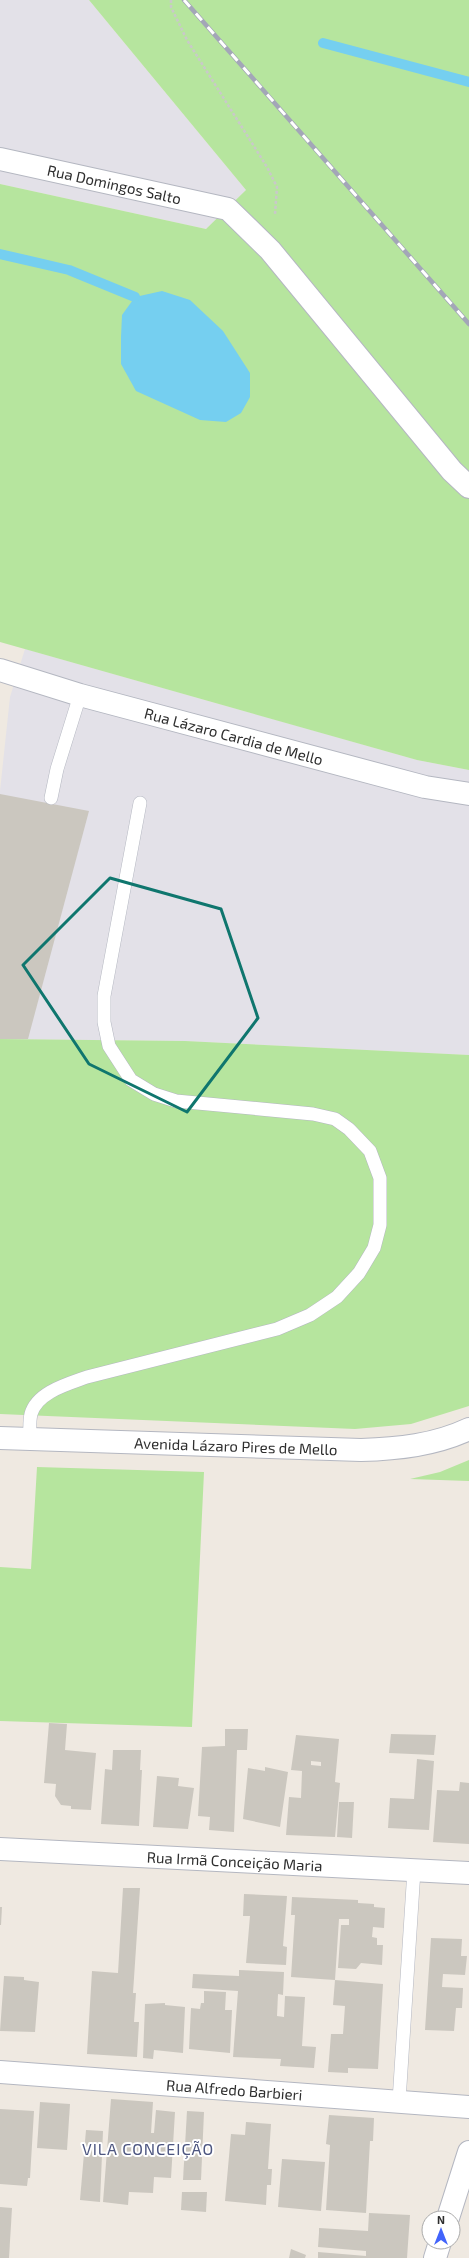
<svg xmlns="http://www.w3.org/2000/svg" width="469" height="2258" font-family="'Exo 2',sans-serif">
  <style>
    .industrial { fill: #e3e1e8 }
    .green { fill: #b6e59e }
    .water { fill: #75cff0 }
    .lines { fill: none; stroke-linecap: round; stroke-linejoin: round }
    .stream { stroke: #75cff0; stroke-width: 10 }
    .building { fill: #cbc7bf; fill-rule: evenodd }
    .lane-casing { stroke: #b4b7c1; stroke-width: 14 }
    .street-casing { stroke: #b4b7c1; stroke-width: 24 }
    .path { stroke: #c9c9c9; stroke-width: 2.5; stroke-dasharray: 3 2; stroke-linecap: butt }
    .lane { stroke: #fff; stroke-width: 13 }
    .street { stroke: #fff; stroke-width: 22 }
    .rail-casing { stroke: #a3a6b8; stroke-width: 4.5 }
    .rail { stroke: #fff; stroke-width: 3; stroke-dasharray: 9; stroke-linecap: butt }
    .marked { fill: none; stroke: #0f766e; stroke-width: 3; stroke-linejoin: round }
    .labels { text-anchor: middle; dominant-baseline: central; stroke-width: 4; stroke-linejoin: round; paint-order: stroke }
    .street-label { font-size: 15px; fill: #2e2e2e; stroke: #fff }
    .neighbourhood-label { font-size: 16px; letter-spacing: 1px; fill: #4d5680; stroke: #fff }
  </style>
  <rect width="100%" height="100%" fill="#efe9e1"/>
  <g class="industrial">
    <polygon points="0,0 89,0 246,190 206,229 0,184"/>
    <polygon points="25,649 417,760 469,770 469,1055 185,1041 0,1039 0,791 10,697"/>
  </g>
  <g class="green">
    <polygon points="89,0 469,0 469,770 417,760 0,642 0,184 206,229 246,190"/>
    <polygon points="0,1039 185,1041 469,1055 469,1406 411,1424 355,1429 0,1414"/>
    <polygon points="469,1460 469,1481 410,1479 440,1472"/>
    <polygon points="37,1467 204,1472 192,1727 0,1721 0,1567 31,1569"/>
  </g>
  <polygon class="water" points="162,291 190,300 223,331 250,373 250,397 241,413 226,422 200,420 136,391 121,364 121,337 122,315 135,297"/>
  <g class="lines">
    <g class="stream">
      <polyline points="323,43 469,82"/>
      <polyline points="0,254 69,270 135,297"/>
    </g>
  </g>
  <g class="building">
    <polygon points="0,794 89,811 28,1039 0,1039"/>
    <polygon points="49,1723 67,1724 65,1750 96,1753 91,1810 71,1809 71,1806 61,1805 55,1796 56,1784 44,1783"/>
    <polygon points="225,1729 248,1729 247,1750 237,1750 234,1832 209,1830 210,1817 198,1816 202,1747 225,1746"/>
    <polygon points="391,1734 436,1735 434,1755 389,1753"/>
    <path d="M296 1735 339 1739 335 1782 340 1783 335 1837 286 1835 289 1797 301 1798 302 1771 291 1770ZM311 1761 321 1762V1766L311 1765Z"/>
    <polygon points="113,1750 141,1750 140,1770 142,1770 139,1826 101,1824 105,1769 112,1770"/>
    <polygon points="417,1759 434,1761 429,1830 388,1828 390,1798 414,1799"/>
    <polygon points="265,1767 288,1772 280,1827 243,1819 248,1768 265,1771"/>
    <polygon points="157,1776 179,1778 178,1786 194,1788 188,1829 153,1827"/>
    <polygon points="460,1782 469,1783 469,1844 433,1842 437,1790 459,1791"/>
    <polygon points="339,1802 354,1802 352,1838 337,1837"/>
    <polygon points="123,1888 140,1888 133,1993 136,1993 134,2022 139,2022 137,2057 87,2054 92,1971 118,1973"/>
    <polygon points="244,1894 287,1896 283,1946 287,1947 286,1965 246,1963 250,1916 243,1916"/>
    <polygon points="292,1897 358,1900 358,1903 374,1904 374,1907 385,1908 384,1928 373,1927 372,1937 377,1938 377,1945 383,1945 382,1965 361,1963 356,1969 338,1968 341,1925 349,1925 349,1919 339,1919 335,1980 291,1977 295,1915 291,1915"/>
    <polygon points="0,1907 2,1907 1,1925 0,1925"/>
    <polygon points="431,1938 462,1939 461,1956 467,1956 465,1975 443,1974 442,1987 463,1988 462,2008 456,2008 454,2031 425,2030"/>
    <polygon points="239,1970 284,1972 283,1995 278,1994 277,2016 284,2017 285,1996 305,1997 302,2046 316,2047 314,2068 280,2066 281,2059 233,2057 238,1991 192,1988 193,1974 239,1976"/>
    <polygon points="4,1976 24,1977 24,1980 39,1982 35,2032 0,2031"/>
    <polygon points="335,1980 383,1984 378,2069 348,2068 348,2073 328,2072 331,2034 343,2034 345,2006 333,2005"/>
    <polygon points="204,1991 226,1992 225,2010 232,2010 230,2053 189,2049 191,2008 200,2009 201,2003 204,2003"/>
    <polygon points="165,2003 165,2005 185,2007 183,2053 154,2050 153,2059 143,2058 145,2004"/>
    <polygon points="111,2099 153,2102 151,2133 154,2133 156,2110 175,2112 171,2178 154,2177 153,2193 129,2192 128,2205 103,2202"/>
    <polygon points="40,2102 70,2104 67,2150 37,2148"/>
    <polygon points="0,2109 34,2111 30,2178 28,2178 27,2186 0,2184"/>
    <polygon points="187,2111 204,2112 201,2180 183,2180"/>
    <polygon points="329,2115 374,2118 373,2141 370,2141 366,2213 326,2210 330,2145 326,2144"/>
    <polygon points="246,2122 271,2124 268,2169 272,2169 271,2185 267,2185 266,2205 225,2201 231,2134 245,2135"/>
    <polygon points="86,2130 103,2131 100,2202 80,2200"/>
    <polygon points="282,2159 325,2162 321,2211 278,2207"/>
    <polygon points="182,2192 207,2192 206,2212 181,2210"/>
    <polygon points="0,2207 12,2208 9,2258 0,2258"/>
    <polygon points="369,2213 410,2215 407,2258 318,2258 318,2252 366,2256 366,2251 318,2247 319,2233 319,2228 368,2231"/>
    <polygon points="291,2249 306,2255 305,2258 289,2258"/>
  </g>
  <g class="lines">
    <defs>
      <g id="lane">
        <polyline points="51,798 57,769 80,695"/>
        <path d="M30 1439C30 1431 29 1422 31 1414 37 1392 68 1384 87 1377L277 1329 310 1315 337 1297 359 1273 374 1248 380 1225V1178L370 1151 349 1129 335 1119 313 1114 176 1101 154 1094 131 1080 109 1046 104 1022V996L140 803"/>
        <polyline points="399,2101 414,1870"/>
      </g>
      <g id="street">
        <path id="s1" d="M0 159 228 209 270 250 452 471 469 487"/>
        <path id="s2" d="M0 670 80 695 425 787 469 794"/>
        <path id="s3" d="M0 1438 361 1450C398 1449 435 1445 469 1429"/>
        <path id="s4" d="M0 1849 469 1873"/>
        <path id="s5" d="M0 2072 469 2107"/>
        <polyline points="448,2218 469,2152"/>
        <polyline points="435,2258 440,2242"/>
      </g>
    </defs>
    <use href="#lane" class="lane-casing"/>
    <use href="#street" class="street-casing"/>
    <polyline class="path" points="171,0 171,7 187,40 267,167 277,187 275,214"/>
    <use href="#lane" class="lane"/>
    <use href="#street" class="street"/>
    <defs>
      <polyline id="rail" points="184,0 469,324"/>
    </defs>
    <use href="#rail" class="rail-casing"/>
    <use href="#rail" class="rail"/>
  </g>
  <path class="marked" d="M110 878 221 909 258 1018 187 1112 89 1064 23 965Z"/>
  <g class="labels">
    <g class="street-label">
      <text stroke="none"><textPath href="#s1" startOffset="117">Rua Domingos Salto</textPath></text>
      <text stroke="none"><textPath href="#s2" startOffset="243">Rua Lázaro Cardia de Mello</textPath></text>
      <text stroke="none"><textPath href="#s3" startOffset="236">Avenida Lázaro Pires de Mello</textPath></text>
      <text stroke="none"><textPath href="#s4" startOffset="235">Rua Irmã Conceição Maria</textPath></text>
      <text stroke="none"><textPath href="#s5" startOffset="235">Rua Alfredo Barbieri</textPath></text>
    </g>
    <g class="neighbourhood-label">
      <text x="148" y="2148">VILA CONCEIÇÃO</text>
    </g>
  </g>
  <g transform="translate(441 2230)"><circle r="19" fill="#ffffff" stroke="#ababab"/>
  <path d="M0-3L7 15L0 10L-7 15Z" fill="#4264fb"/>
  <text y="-6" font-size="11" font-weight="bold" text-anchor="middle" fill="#2e2e2e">N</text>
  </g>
</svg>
